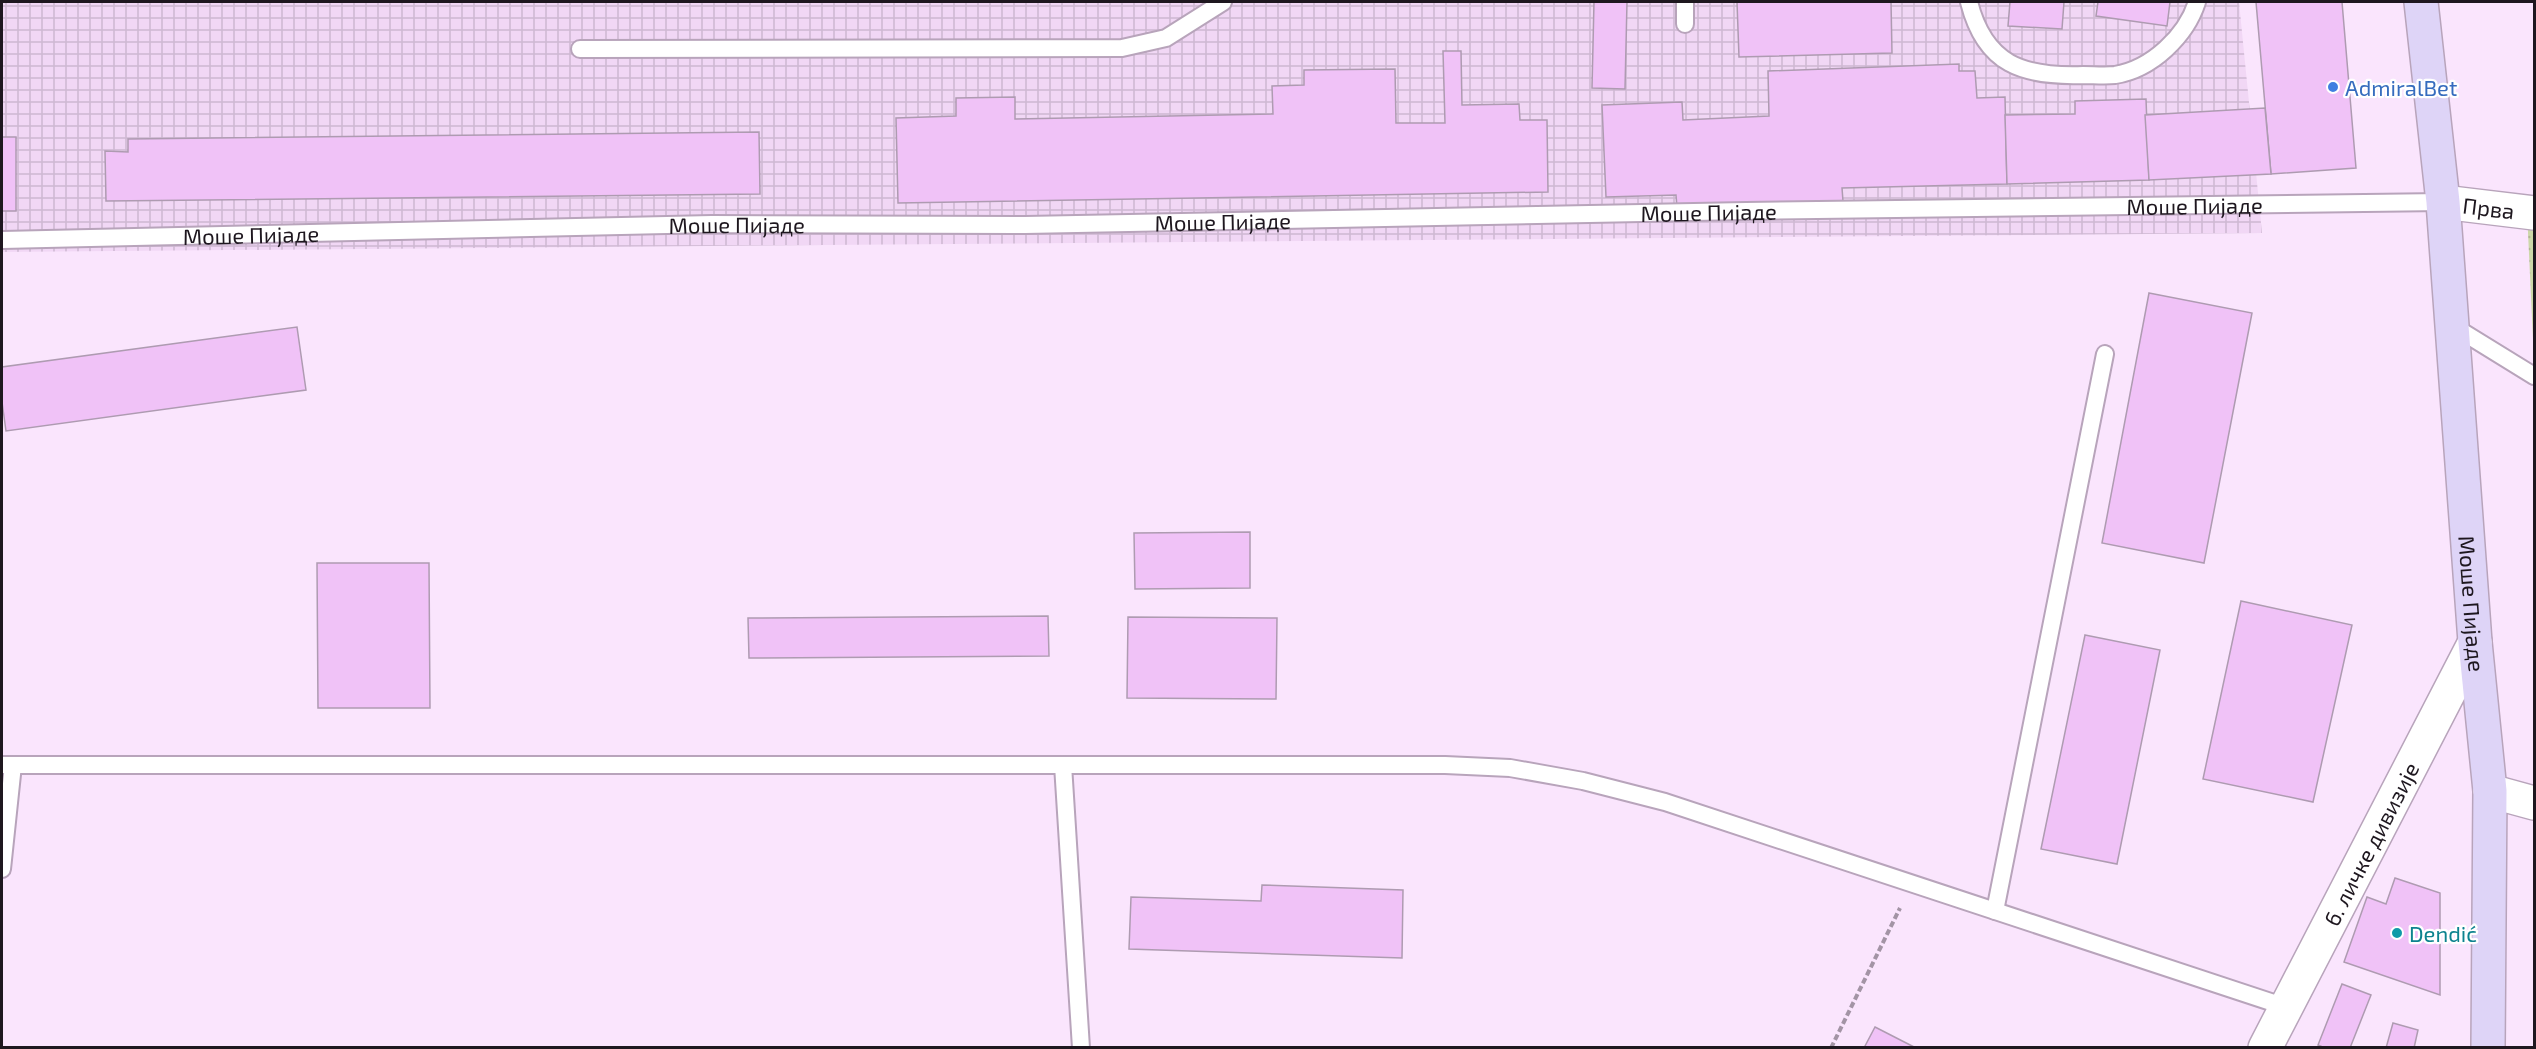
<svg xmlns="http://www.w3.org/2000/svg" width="2536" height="1049" font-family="'Exo 2',sans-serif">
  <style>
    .industrial { fill: url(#industrial-grid) }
    .park { fill: url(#park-dots) }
    .building { fill: #f0c2f7; stroke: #ae9bb1; stroke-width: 1.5 }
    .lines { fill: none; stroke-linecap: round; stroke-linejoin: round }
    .lane-casing { stroke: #b8a4bb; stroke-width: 20 }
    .street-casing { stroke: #b8a4bb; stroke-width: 36 }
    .secondary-casing { stroke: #b8a4bb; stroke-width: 36 }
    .path { stroke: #a394a5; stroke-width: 4; stroke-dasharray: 6 3; stroke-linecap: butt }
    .lane { stroke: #fff; stroke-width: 16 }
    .street { stroke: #fff; stroke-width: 33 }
    .secondary { stroke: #ded4f7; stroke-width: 33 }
    .shop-dot { fill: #3f7fe0; stroke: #fff; stroke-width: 2 }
    .culture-dot { fill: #0f9aa8; stroke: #fff; stroke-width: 2 }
    .labels { text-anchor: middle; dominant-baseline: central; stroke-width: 4.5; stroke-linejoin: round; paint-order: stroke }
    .shop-label { font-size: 22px; fill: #366cbe; stroke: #fff; text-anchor: start }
    .street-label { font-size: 22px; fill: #1e171f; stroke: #fff }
    .culture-label { font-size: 22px; fill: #0d838f; stroke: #fff; text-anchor: start }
  </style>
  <defs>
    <pattern id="industrial-grid" width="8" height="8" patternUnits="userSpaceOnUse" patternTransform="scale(1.5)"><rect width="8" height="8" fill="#f1d7f5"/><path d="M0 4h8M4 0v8" fill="none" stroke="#ceb8d2"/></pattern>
    <pattern id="park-dots" width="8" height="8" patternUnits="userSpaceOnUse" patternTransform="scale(1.5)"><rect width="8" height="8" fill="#cdd8a9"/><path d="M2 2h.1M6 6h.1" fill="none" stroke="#b0b991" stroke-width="1.8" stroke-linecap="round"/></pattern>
  </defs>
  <rect width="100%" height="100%" fill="#fae5fd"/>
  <polygon class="industrial" points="2,2 2239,2 2262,233 2,252"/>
  <polygon class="park" points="2527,211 2534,213 2534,361"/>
  <g class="building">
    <polygon points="1594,2 1627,2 1625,89 1592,88"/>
    <polygon points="1737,2 1891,2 1892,53 1739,57"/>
    <polygon points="2010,2 2064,2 2062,29 2008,26"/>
    <polygon points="2098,2 2170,2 2167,26 2096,16"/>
    <polygon points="2256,2 2342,2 2356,168 2271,174"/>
    <polygon points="1443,51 1461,51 1462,105 1519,104 1520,120 1547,120 1548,192 898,203 896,118 956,116 956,98 1015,97 1015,119 1273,114 1272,86 1304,85 1304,70 1395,69 1396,123 1445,123"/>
    <polygon points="1959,64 1959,71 1975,71 1977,98 2005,97 2007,184 1842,188 1843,201 1677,207 1676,195 1606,197 1602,105 1682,102 1683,120 1769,116 1768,71"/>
    <polygon points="2146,99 2149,180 2007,184 2005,115 2075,114 2075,101"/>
    <polygon points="2265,108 2271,174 2149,180 2145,115"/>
    <polygon points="759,132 760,194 106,201 105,151 128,152 128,139"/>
    <rect x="2" y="137" width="14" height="74"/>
    <polygon points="2149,293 2252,313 2204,563 2102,543"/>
    <polygon points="297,327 306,390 6,431 2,402 2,367"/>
    <polygon points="1250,532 1250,588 1135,589 1134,533"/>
    <polygon points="317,563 429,563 430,708 318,708"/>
    <polygon points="2241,601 2352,625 2313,802 2203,779"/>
    <polygon points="1048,616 1049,656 749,658 748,618"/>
    <polygon points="1128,617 1277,618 1276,699 1127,698"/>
    <polygon points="2085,635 2160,650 2117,864 2041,849"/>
    <polygon points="2395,878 2440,893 2440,995 2344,962 2367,897 2386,904"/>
    <polygon points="1262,885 1403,890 1402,958 1129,949 1131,897 1261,901"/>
    <polygon points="2342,984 2371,995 2350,1048 2325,1048 2318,1045"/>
    <polygon points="2393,1023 2418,1030 2414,1048 2386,1048"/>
    <polygon points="1875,1027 1916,1048 1864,1048"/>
  </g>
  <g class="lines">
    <defs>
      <g id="lane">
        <polyline points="1685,2 1685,24"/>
        <path d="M1969 2C1985 65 2023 77 2083 75 2093 75 2105 76 2115 75 2152 69 2186 36 2197 2"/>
        <polyline points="580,49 1122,48 1166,38 1223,2"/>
        <path id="s1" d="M2 240 712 224 1025 225 1746 211 2443 202"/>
        <polyline points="2453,326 2534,376"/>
        <polyline points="2,765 1445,765 1510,768 1583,781 1665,802 2286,1007"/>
        <polyline points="1063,765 1081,1048"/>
        <polyline points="2,869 13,765"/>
        <polyline points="1995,911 2105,354"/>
      </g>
      <g id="street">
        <path id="s2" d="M2443 202 2534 213"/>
        <polyline points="2490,791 2534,803"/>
        <path id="s3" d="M2265 1048 2475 642"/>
      </g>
      <g id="secondary">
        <path id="s4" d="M2421 2 2443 202 2475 642 2490 791 2488 1048"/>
      </g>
    </defs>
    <use href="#lane" class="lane-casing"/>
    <use href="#street" class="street-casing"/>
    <use href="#secondary" class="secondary-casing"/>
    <polyline class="path" points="1831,1048 1900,908"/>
    <use href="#lane" class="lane"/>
    <use href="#street" class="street"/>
    <use href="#secondary" class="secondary"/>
  </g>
  <circle class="shop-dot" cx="2333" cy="87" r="6"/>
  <circle class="culture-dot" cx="2397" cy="933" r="6"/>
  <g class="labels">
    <g class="shop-label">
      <text x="2345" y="87">AdmiralBet</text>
    </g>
    <g class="street-label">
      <text stroke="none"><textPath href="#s1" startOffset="2193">Моше Пијаде</textPath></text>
      <text stroke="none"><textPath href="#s2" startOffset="46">Прва</textPath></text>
      <text stroke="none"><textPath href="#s1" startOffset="1707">Моше Пијаде</textPath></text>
      <text stroke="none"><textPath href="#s1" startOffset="1221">Моше Пијаде</textPath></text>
      <text stroke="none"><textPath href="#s1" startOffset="735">Моше Пијаде</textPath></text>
      <text stroke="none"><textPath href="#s1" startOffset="249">Моше Пијаде</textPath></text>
      <text stroke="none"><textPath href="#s4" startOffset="604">Моше Пијаде</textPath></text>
      <text stroke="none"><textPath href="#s3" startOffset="230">6. личке дивизије</textPath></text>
    </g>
    <g class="culture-label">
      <text x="2409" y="933">Dendić</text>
    </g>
  </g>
  <rect width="2536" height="1049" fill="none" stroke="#1e171f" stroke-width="6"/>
</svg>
